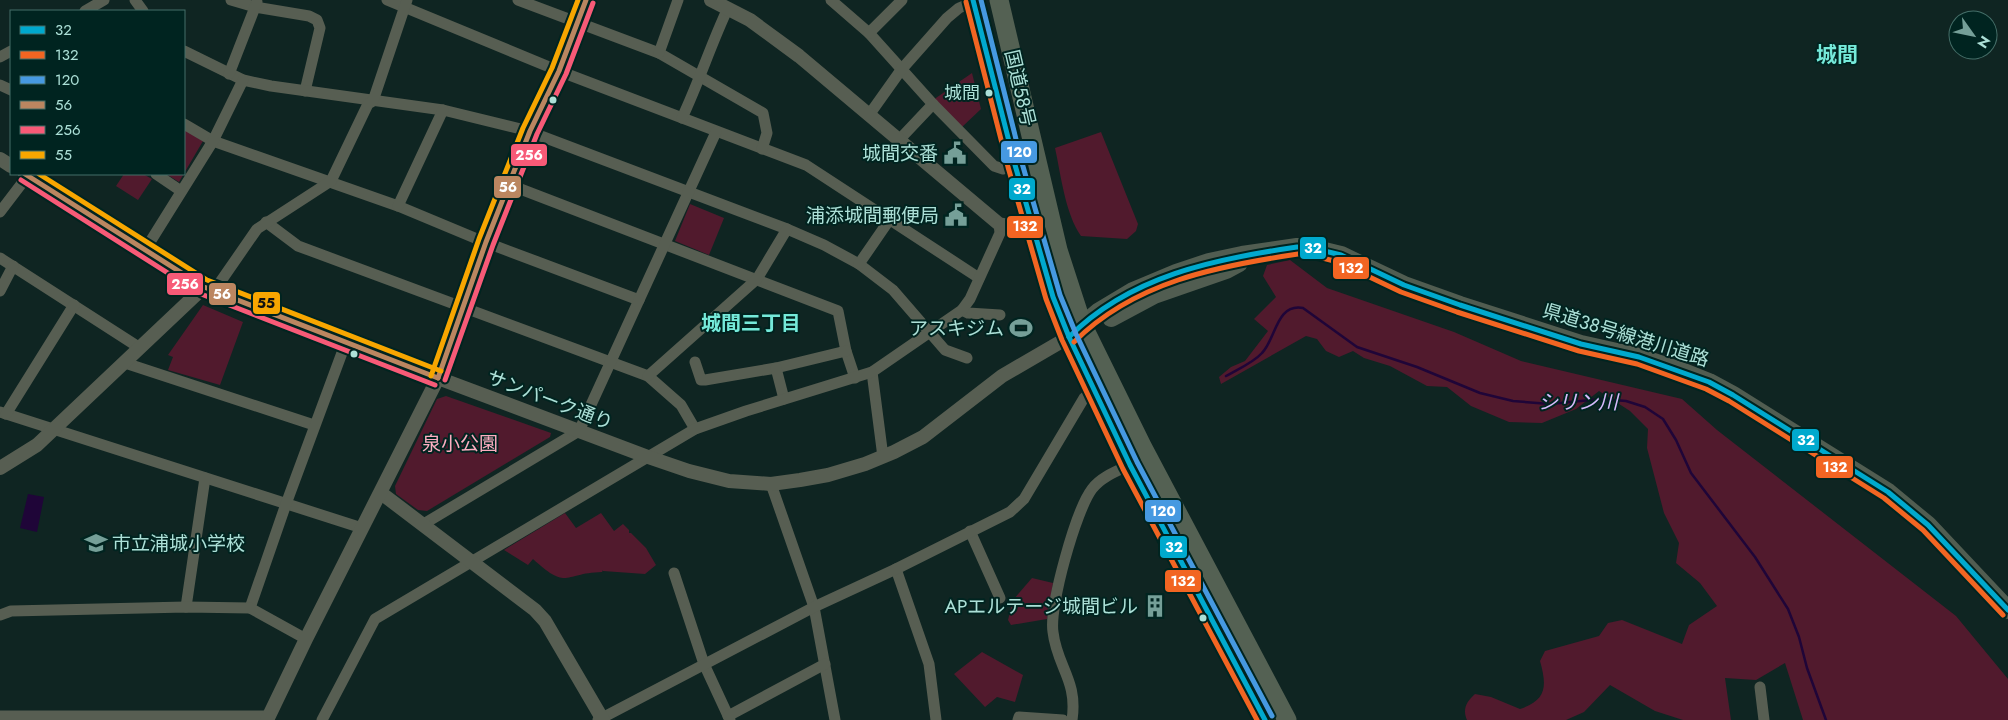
<svg xmlns="http://www.w3.org/2000/svg" width="2008" height="720" font-family="Jost,'Noto Sans JP',sans-serif">
  <style>
    .green { fill: #511a2d }
    .water { fill: #1f0538 }
    .lines { fill: none; stroke-linecap: round; stroke-linejoin: round }
    .stream { stroke: #1f0538; stroke-width: 2.5 }
    .minor { stroke: #575e52; stroke-width: 11 }
    .tertiary { stroke: #575e52; stroke-width: 14 }
    .primary { stroke: #515d51; stroke-width: 18 }
    .trunk { stroke: #546153; stroke-width: 19 }
    .bus-1-casing { stroke: #002420; stroke-width: 9 }
    .bus-2-casing { stroke: #002420; stroke-width: 9 }
    .bus-3-casing { stroke: #002420; stroke-width: 9 }
    .bus-4-casing { stroke: #002420; stroke-width: 9 }
    .bus-5-casing { stroke: #002420; stroke-width: 9 }
    .bus-6-casing { stroke: #002420; stroke-width: 9 }
    .bus-1 { stroke: #00a9ce; stroke-width: 5 }
    .bus-2 { stroke: #f26522; stroke-width: 5 }
    .bus-3 { stroke: #4699e1; stroke-width: 5 }
    .bus-4 { stroke: #bb8660; stroke-width: 5 }
    .bus-5 { stroke: #f75a77; stroke-width: 5 }
    .bus-6 { stroke: #f7a600; stroke-width: 5 }
    .bus-dot { fill: #ace0d7; stroke: #002420; stroke-width: 2 }
    .labels { text-anchor: middle; dominant-baseline: central; stroke-width: 4; stroke-linejoin: round; paint-order: stroke }
    .bus-label { font-size: 18px; fill: #ace0d7; stroke: #002420; text-anchor: end }
    .street-label { font-size: 19px; fill: #ace0d7; stroke: #002420 }
    .poi-label { font-size: 19px; fill: #ace0d7; stroke: #002420; text-anchor: end }
    .park-label { font-size: 19px; fill: #fcaec1; stroke: #002420 }
    .neighbourhood-label { font-size: 20px; font-weight: bold; fill: #75eada; stroke: #002420 }
    .water-label { font-size: 20px; font-style: italic; fill: #d6bbfc; stroke: #002420 }
    .quarter-label { font-size: 21px; font-weight: bold; fill: #75eada; stroke: #002420 }
    .line-badge { stroke: #002420; stroke-width: 2 }
    .badge-label { font-size: 14px; text-anchor: middle; font-weight: bold; fill: #fff }
    .pale-badge-label { font-size: 14px; text-anchor: middle; font-weight: bold; fill: #111 }
  </style>
  <rect width="100%" height="100%" fill="#0f2522"/>
  <g class="green">
    <polygon points="972,73 981,109 962,127 933,100"/>
    <polygon points="184,129 203,141 179,182 166,174 184,174"/>
    <path d="M1101 132 1138 224 1136 231 1127 239 1081 236C1065 213 1061 175 1055 148Z"/>
    <polygon points="124,174 143,174 152,179 138,200 116,186"/>
    <polygon points="690,204 724,218 709,255 675,241"/>
    <path d="M1290 260 1327 288 1454 332 1521 361 1682 399 1717 430 1956 616 2008 679V720H1803L1785 663 1756 680 1725 678 1731 720H1683L1655 711 1610 685 1584 712 1566 720H1467C1462 709 1467 701 1475 694L1491 697 1520 709C1547 700 1547 686 1540 661L1545 651 1599 636 1608 623 1622 620 1682 644 1689 625 1717 606 1700 583 1676 563 1679 543 1664 513 1647 448 1648 429 1630 411 1599 391 1576 409 1542 423 1509 422 1471 406 1447 387 1427 386 1390 366 1364 358 1353 351 1339 357 1326 351 1317 339 1306 336 1221 384 1219 377 1231 367 1245 361 1268 331 1254 319 1276 297 1263 276 1267 265Z"/>
    <polygon points="203,305 243,322 220,385 168,370 173,357 168,355"/>
    <polygon points="446,396 551,433 550,437 427,511 418,510 396,494 395,486 437,399"/>
    <path d="M565 513 576 528 601 513 614 531 623 524 629 530V533H631L646 548 656 565 645 574 603 571V570L602 572C563 573 568 591 533 559L528 565 504 550Z"/>
    <polygon points="1032,578 1053,583 1047,619 1011,625 1008,620 1013,600"/>
    <polygon points="982,652 1023,675 1015,702 997,697 985,707 954,674"/>
  </g>
  <polygon class="water" points="28,494 44,497 37,532 20,528"/>
  <g class="lines">
    <path class="stream" d="M1226 376C1238 369 1253 363 1262 353 1276 339 1276 303 1303 308L1357 347 1417 367 1480 393 1513 401 1550 404 1601 399 1626 401 1645 407 1663 419 1676 440 1691 473 1755 557 1788 609 1799 637 1807 668 1826 720"/>
    <g class="minor">
      <polyline points="135,0 143,11"/>
      <polyline points="231,0 255,7 309,16 317,20 320,28 305,91"/>
      <polyline points="387,0 559,71 806,165 979,278"/>
      <polyline points="518,0 659,53 763,113 767,133 762,149"/>
      <polyline points="831,0 869,33 931,102 994,166 1003,169 1015,165"/>
      <polyline points="85,11 104,0"/>
      <polyline points="869,33 902,0"/>
      <polyline points="184,51 243,80 271,86 443,110 525,130 787,229 824,245 859,264 893,290 945,350 967,358"/>
      <polyline points="659,53 678,0"/>
      <polyline points="0,57 11,51"/>
      <polyline points="229,74 257,2"/>
      <polyline points="0,85 11,90"/>
      <polyline points="869,115 901,70 947,18 959,8 974,2"/>
      <path d="M682 118C699 82 711 44 728 8"/>
      <polyline points="184,124 213,141 398,206 482,241 639,300"/>
      <polyline points="899,140 933,104"/>
      <polyline points="156,174 181,191"/>
      <polyline points="510,185 838,311 846,351 855,378"/>
      <polyline points="398,206 443,110"/>
      <polyline points="0,212 29,174"/>
      <polyline points="266,222 298,246 648,376 681,405 695,429"/>
      <polyline points="145,250 213,141 243,80"/>
      <polyline points="0,258 140,348"/>
      <polyline points="859,264 890,219"/>
      <polyline points="0,291 13,266"/>
      <polyline points="214,291 257,229 331,181 368,104 373,101 407,0"/>
      <polyline points="962,310 968,313 1000,315"/>
      <polyline points="695,362 701,380 705,380 776,368 846,351"/>
      <polyline points="125,363 314,425"/>
      <polyline points="776,368 784,399"/>
      <polyline points="872,372 883,457"/>
      <polyline points="648,376 757,279 787,229"/>
      <polyline points="438,378 486,242 510,185 530,131 559,71 586,0"/>
      <polyline points="0,412 362,528"/>
      <polyline points="6,414 74,305"/>
      <polyline points="771,484 814,607 835,720"/>
      <polyline points="422,525 579,431 716,132"/>
      <polyline points="970,531 1000,598"/>
      <polyline points="896,569 929,664 936,720"/>
      <polyline points="674,573 704,664 730,720"/>
      <polyline points="186,607 205,478"/>
      <polyline points="250,608 286,504 346,342"/>
      <polyline points="0,615 11,611 186,607 250,608 306,639"/>
      <polyline points="1760,687 1764,720"/>
      <polyline points="0,716 269,716"/>
      <polyline points="728,716 825,664"/>
      <polyline points="322,720 375,619 695,429 746,411 872,372 962,310 970,299 1000,233 999,224"/>
      <polyline points="598,720 814,607 896,569 1010,512 1024,499 1084,398 1094,389"/>
      <polyline points="1018,720 1019,717 1063,720"/>
      <path d="M1072 720C1078 680 1057 667 1053 632 1049 606 1076 510 1092 489 1101 477 1117 471 1130 465"/>
    </g>
    <g class="tertiary">
      <polyline points="711,0 750,20 799,56 999,224 1013,227 1031,220"/>
      <polyline points="0,159 11,166"/>
      <polyline points="25,174 145,250 214,291 438,378 648,457 689,471 729,481 771,484 800,480 828,475 865,464 894,452 923,437 1002,376 1069,337"/>
      <polyline points="0,468 37,445 204,287"/>
      <polyline points="381,493 535,610 545,621 603,720"/>
      <polyline points="267,720 306,639 438,378"/>
    </g>
    <g class="primary">
      <polyline points="1111,318 1154,295 1226,270 1239,263"/>
      <polyline points="1072,334 1098,312 1133,291 1176,273 1209,262 1242,255 1297,247 1308,247 1341,255 1404,285 1460,305 1581,344 1639,357 1684,372 1709,382 1733,395 1888,492 1928,525 2008,610"/>
    </g>
    <g class="trunk">
      <polyline points="973,0 1015,165 1053,297 1069,337 1130,465 1265,720"/>
      <polyline points="999,0 1058,250 1082,324 1142,446 1287,720"/>
    </g>
    <defs>
      <g id="bus-1">
        <polyline points="973,0 1015,165 1053,297 1069,337 1130,465 1265,720"/>
        <path d="M1069 337C1130 276 1214 259 1297 247H1308L1341 255 1404 285 1460 305 1581 344 1639 357 1709 382 1733 395 1888 492 1928 525 2008 610"/>
      </g>
      <g id="bus-2">
        <polyline points="966,2 1008,167 1046,299 1062,340 1123,469 1257,720"/>
        <path d="M1074 342C1134 282 1217 266 1298 254H1307L1338 262 1401 292 1457 312 1579 351 1637 364 1706 389 1729 401 1884 498 1923 530 2003 615"/>
      </g>
      <polyline id="bus-3" points="981,0 1022,163 1060,295 1076,334 1137,462 1272,716"/>
      <g id="bus-4">
        <polyline points="25,174 204,287 438,378"/>
        <polyline points="438,378 486,242 530,131 559,71 586,0"/>
      </g>
      <g id="bus-5">
        <polyline points="21,180 201,294 435,385"/>
        <polyline points="445,380 493,245 537,134 566,74 593,3"/>
      </g>
      <g id="bus-6">
        <polyline points="39,174 207,280 441,371"/>
        <polyline points="431,376 479,239 523,128 552,68 578,0"/>
      </g>
    </defs>
    <use href="#bus-1" class="bus-1-casing"/>
    <use href="#bus-2" class="bus-2-casing"/>
    <use href="#bus-3" class="bus-3-casing"/>
    <use href="#bus-4" class="bus-4-casing"/>
    <use href="#bus-5" class="bus-5-casing"/>
    <use href="#bus-6" class="bus-6-casing"/>
    <use href="#bus-1" class="bus-1"/>
    <use href="#bus-2" class="bus-2"/>
    <use href="#bus-3" class="bus-3"/>
    <use href="#bus-4" class="bus-4"/>
    <use href="#bus-5" class="bus-5"/>
    <use href="#bus-6" class="bus-6"/>
  </g>
  <defs>
    <symbol id="civic-bare" viewBox="-9 -9 18 18"><path d="M-.6-6.5H3V-4.5H.6V-3L4-1V1h2V6H-6V1h2V-1L-.6-3ZM-1.2 2.5V6h2.4V2.5Z" fill="#759f98" stroke="#002420" stroke-width="2.5" paint-order="stroke"/></symbol>
    <symbol id="stadium-bare" viewBox="-9 -9 18 18"><path d="M0-5a6.5 5 0 1 0 0 10a6.5 5 0 1 0 0-10ZM-3.5-1.8h7v3.6h-7Z" fill="#759f98" stroke="#002420" stroke-width="2.5" paint-order="stroke"/></symbol>
    <symbol id="school-bare" viewBox="-9 -9 18 18"><path d="M0-5L7-2L0 1L-7-2ZM-4 1L0 2.5L4 1V4Q0 6-4 4Z" fill="#759f98" stroke="#002420" stroke-width="2.5" paint-order="stroke"/></symbol>
    <symbol id="building-bare" viewBox="-9 -9 18 18"><path d="M-4-6H4V6H1V3H-1V6H-4ZM-2.5-4.3h1.7v1.8h-1.7ZM.8-4.3h1.7v1.8H.8ZM-2.5-1h1.7V.8h-1.7ZM.8-1h1.7V.8H.8Z" fill="#759f98" stroke="#002420" stroke-width="2.5" paint-order="stroke"/></symbol>
  </defs>
  <g fill-rule="evenodd">
    <use href="#civic-bare" x="939" y="137" width="32" height="32"/>
    <use href="#civic-bare" x="940" y="199" width="32" height="32"/>
    <use href="#stadium-bare" x="1005" y="312" width="32" height="32"/>
    <use href="#school-bare" x="80" y="527" width="32" height="32"/>
    <use href="#building-bare" x="1139" y="590" width="32" height="32"/>
  </g>
  <g class="bus-dot">
    <circle cx="989" cy="93" r="4.5"/>
    <circle cx="553" cy="100" r="4.5"/>
    <circle cx="354" cy="354" r="4.5"/>
    <circle cx="1203" cy="618" r="4.5"/>
  </g>
  <g class="labels">
    <g class="bus-label">
      <text x="980" y="93">城間</text>
    </g>
    <g class="street-label">
      <text transform="translate(1020 88) rotate(77)">国道58号</text>
      <text transform="translate(1626 335) rotate(17)">県道38号線港川道路</text>
      <text transform="translate(550 400) rotate(21)">サンパーク通り</text>
    </g>
    <g class="poi-label">
      <text x="938" y="153">城間交番</text>
      <text x="939" y="215">浦添城間郵便局</text>
      <text x="1004" y="328">アスキジム</text>
      <text x="112" y="543" text-anchor="start">市立浦城小学校</text>
      <text x="1138" y="606">APエルテージ城間ビル</text>
    </g>
    <g class="park-label">
      <text x="460" y="443">泉小公園</text>
    </g>
    <g class="neighbourhood-label">
      <text x="751" y="323">城間三丁目</text>
    </g>
    <g class="water-label">
      <text x="1578" y="402">シリン川</text>
    </g>
    <g class="quarter-label">
      <text x="1837" y="55">城間</text>
    </g>
  </g>
  <g class="line-badge">
    <rect x="1000" y="140" width="38" height="24" rx="5" fill="#4699e1"/>
    <rect x="510" y="143" width="38" height="24" rx="5" fill="#f75a77"/>
    <rect x="493" y="175" width="29" height="24" rx="5" fill="#bb8660"/>
    <rect x="1008" y="177" width="28" height="24" rx="5" fill="#00a9ce"/>
    <rect x="1006" y="215" width="38" height="24" rx="5" fill="#f26522"/>
    <rect x="1299" y="236" width="28" height="24" rx="5" fill="#00a9ce"/>
    <rect x="1332" y="256" width="38" height="24" rx="5" fill="#f26522"/>
    <rect x="166" y="272" width="38" height="24" rx="5" fill="#f75a77"/>
    <rect x="208" y="282" width="29" height="24" rx="5" fill="#bb8660"/>
    <rect x="252" y="291" width="29" height="24" rx="5" fill="#f7a600"/>
    <rect x="1791" y="428" width="29" height="24" rx="5" fill="#00a9ce"/>
    <rect x="1815" y="455" width="39" height="24" rx="5" fill="#f26522"/>
    <rect x="1144" y="499" width="38" height="24" rx="5" fill="#4699e1"/>
    <rect x="1159" y="535" width="29" height="24" rx="5" fill="#00a9ce"/>
    <rect x="1164" y="569" width="38" height="24" rx="5" fill="#f26522"/>
  </g>
  <g class="badge-label">
    <text x="1019" y="157">120</text>
    <text x="529" y="160">256</text>
    <text x="508" y="192">56</text>
    <text x="1022" y="194">32</text>
    <text x="1025" y="231">132</text>
    <text x="1313" y="253">32</text>
    <text x="1351" y="273">132</text>
    <text x="185" y="289">256</text>
    <text x="222" y="299">56</text>
    <text x="1806" y="445">32</text>
    <text x="1835" y="472">132</text>
    <text x="1163" y="516">120</text>
    <text x="1174" y="552">32</text>
    <text x="1183" y="586">132</text>
  </g>
  <g class="pale-badge-label">
    <text x="266" y="308">55</text>
  </g>
  <rect x="10" y="10" width="175" height="165" fill="#002420" stroke="#456f69"/>
  <rect x="20" y="26" width="25" height="8" fill="#00a9ce" stroke="#456f69"/>
  <text x="55" y="35" font-size="15" fill="#ace0d7">32</text>
  <rect x="20" y="51" width="25" height="8" fill="#f26522" stroke="#456f69"/>
  <text x="55" y="60" font-size="15" fill="#ace0d7">132</text>
  <rect x="20" y="76" width="25" height="8" fill="#4699e1" stroke="#456f69"/>
  <text x="55" y="85" font-size="15" fill="#ace0d7">120</text>
  <rect x="20" y="101" width="25" height="8" fill="#bb8660" stroke="#456f69"/>
  <text x="55" y="110" font-size="15" fill="#ace0d7">56</text>
  <rect x="20" y="126" width="25" height="8" fill="#f75a77" stroke="#456f69"/>
  <text x="55" y="135" font-size="15" fill="#ace0d7">256</text>
  <rect x="20" y="151" width="25" height="8" fill="#f7a600" stroke="#456f69"/>
  <text x="55" y="160" font-size="15" fill="#ace0d7">55</text>
  <g transform="translate(1973 35) rotate(123)"><circle r="24" fill="#002420" stroke="#456f69"/>
  <path d="M0-4L9 19L0 12L-9 19Z" fill="#759f98"/>
  <text y="-8" font-size="14" font-weight="bold" text-anchor="middle" fill="#ace0d7">N</text>
  </g>
</svg>
